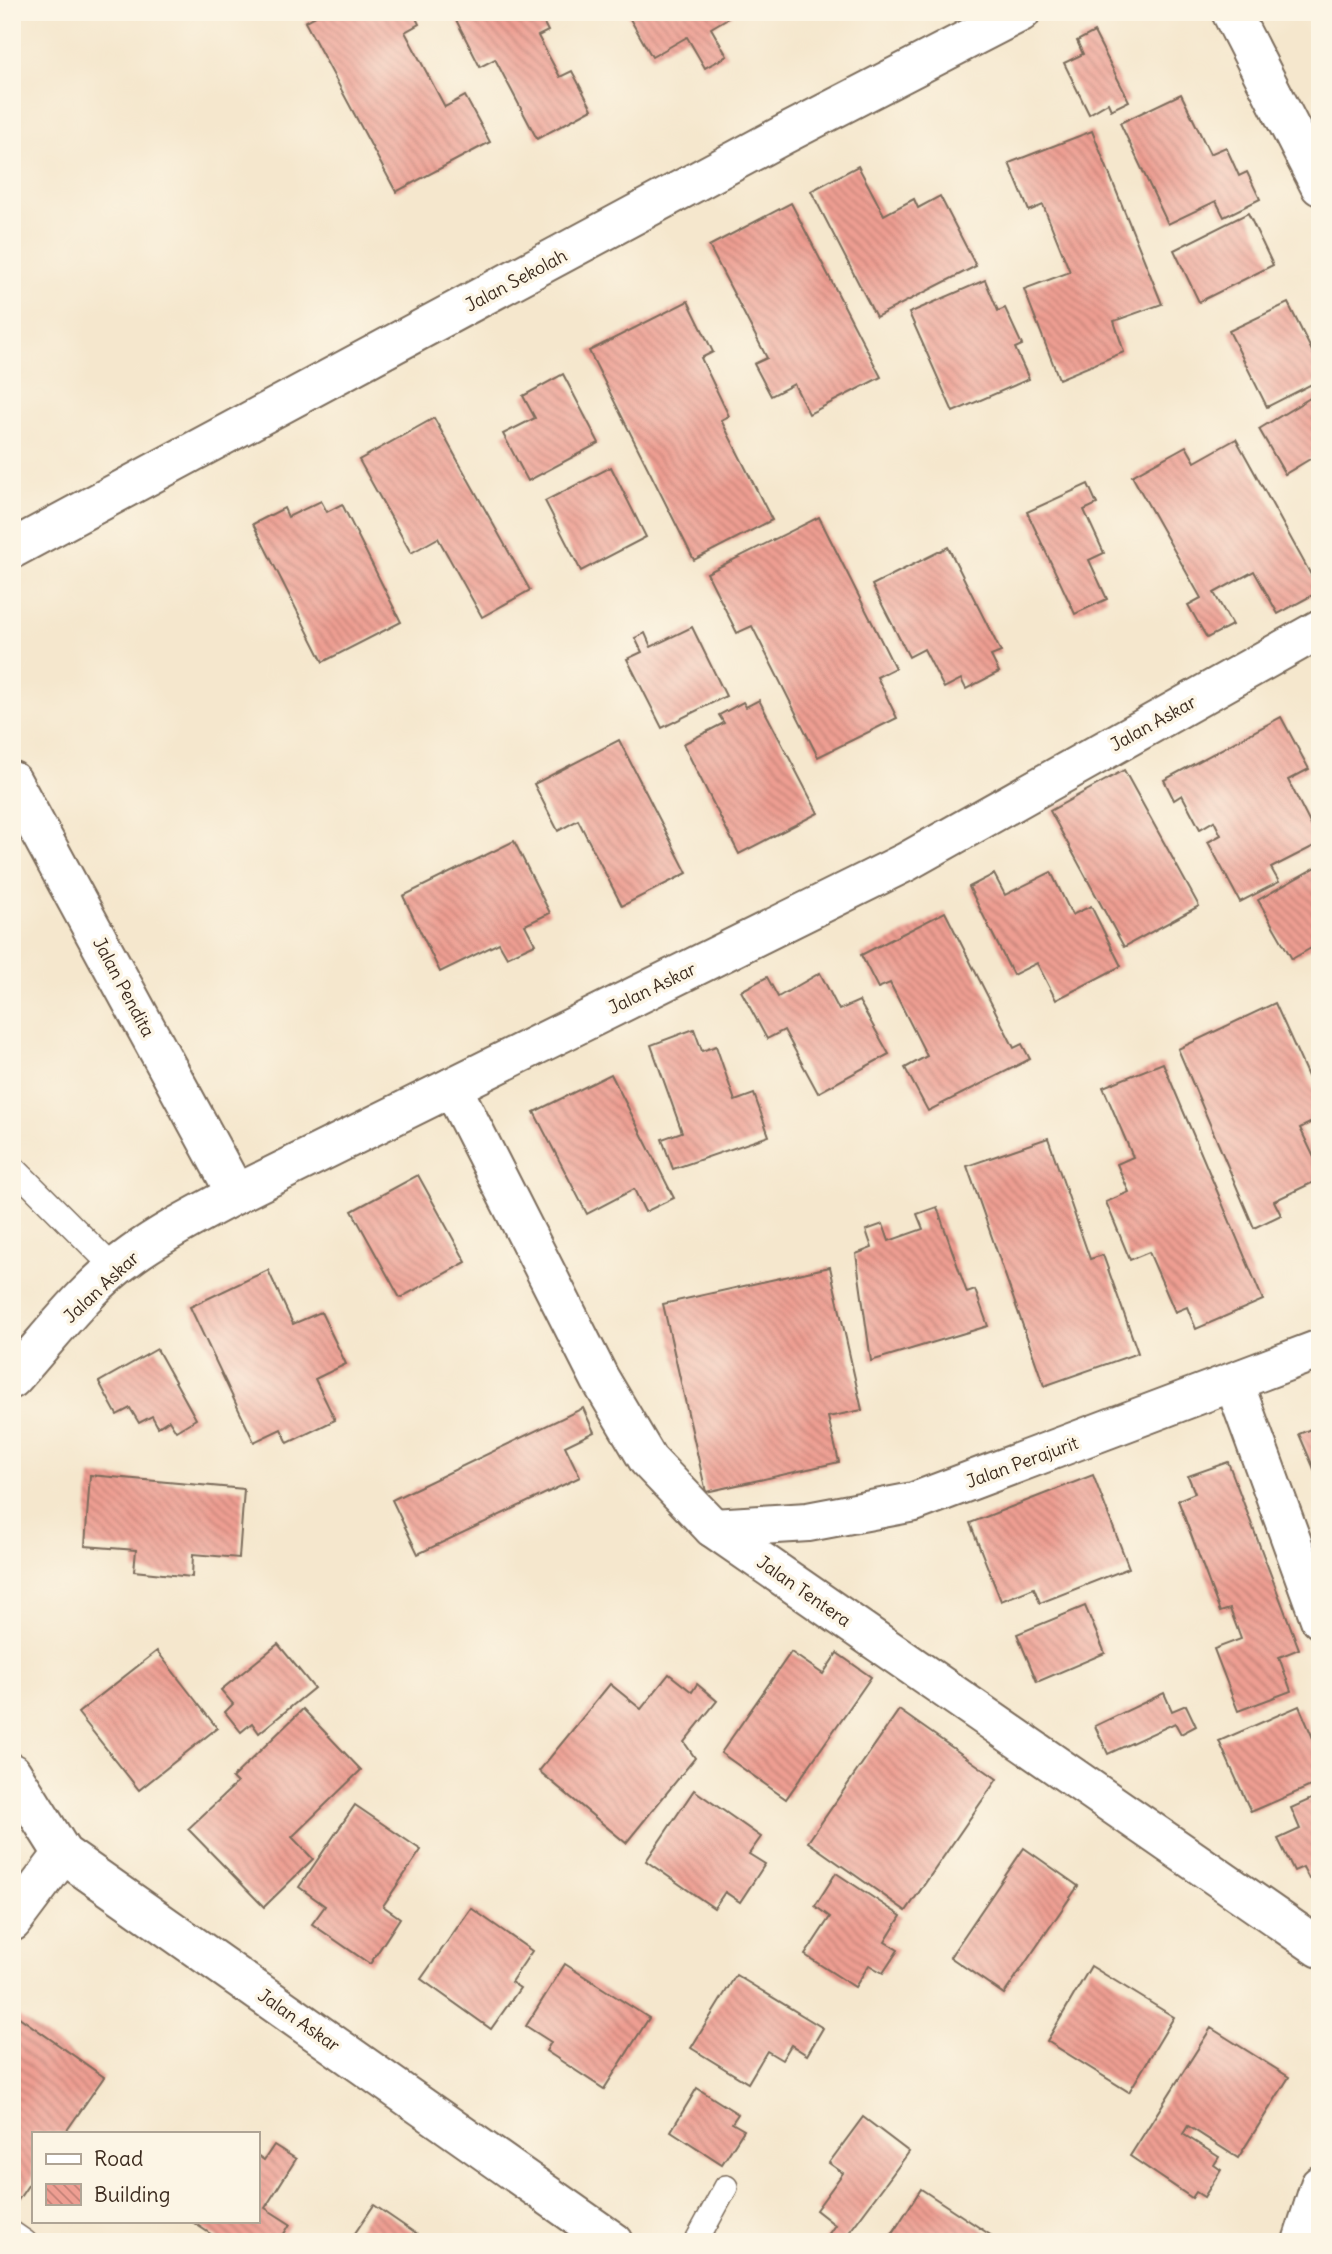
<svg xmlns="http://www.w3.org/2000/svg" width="1332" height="2254" font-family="Delius,sans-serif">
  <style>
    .building { fill: url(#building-back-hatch) }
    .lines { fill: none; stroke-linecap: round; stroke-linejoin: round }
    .lane-casing { stroke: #7c6c5b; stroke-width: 26 }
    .street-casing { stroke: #7c6c5b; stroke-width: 42 }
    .lane { stroke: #fff; stroke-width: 23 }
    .street { stroke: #fff; stroke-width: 38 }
    .labels { text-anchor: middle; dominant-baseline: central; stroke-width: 7; stroke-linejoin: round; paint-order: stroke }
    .street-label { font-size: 18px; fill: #3b2a1e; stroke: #fcf5e5 }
  </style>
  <defs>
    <pattern id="building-back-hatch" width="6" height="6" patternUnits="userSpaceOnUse" patternTransform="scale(1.75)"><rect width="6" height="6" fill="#ee9e92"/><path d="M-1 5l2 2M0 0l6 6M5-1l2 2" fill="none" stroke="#c28177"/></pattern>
  </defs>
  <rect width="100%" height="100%" fill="#fcf5e5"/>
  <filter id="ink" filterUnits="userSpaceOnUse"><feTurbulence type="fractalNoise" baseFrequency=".0143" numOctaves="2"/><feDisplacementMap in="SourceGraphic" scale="14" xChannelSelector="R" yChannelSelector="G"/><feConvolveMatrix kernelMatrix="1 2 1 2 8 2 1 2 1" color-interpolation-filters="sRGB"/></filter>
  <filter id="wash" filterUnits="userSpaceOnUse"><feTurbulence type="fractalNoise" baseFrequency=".00686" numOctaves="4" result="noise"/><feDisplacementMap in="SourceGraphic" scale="28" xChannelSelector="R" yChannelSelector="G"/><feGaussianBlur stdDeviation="1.57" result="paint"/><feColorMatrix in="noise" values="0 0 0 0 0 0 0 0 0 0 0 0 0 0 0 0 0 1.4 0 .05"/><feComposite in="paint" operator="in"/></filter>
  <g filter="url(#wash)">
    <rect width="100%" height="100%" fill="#f5e7cd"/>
    <g id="blocks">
      <g class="building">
        <polygon points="323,12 413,12 419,24 405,32 445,107 465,96 490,142 396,192 305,22"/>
        <polygon points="452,12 538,12 548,31 538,36 560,77 572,71 592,109 537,139 495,59 480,67"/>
        <polygon points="626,12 731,12 733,15 711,28 727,56 705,68 687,37 652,57"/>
        <polygon points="1094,32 1129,101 1111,110 1108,103 1089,114 1064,63 1083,54 1077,41"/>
        <polygon points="1181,94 1210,154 1226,147 1239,176 1247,172 1260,199 1224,217 1216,201 1168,224 1120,123"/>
        <polygon points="1092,131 1162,304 1114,321 1124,352 1059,379 1024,289 1070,272 1043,205 1029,211 1009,163"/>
        <polygon points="858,166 884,215 914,199 918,208 940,196 976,266 876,317 811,191"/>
        <polygon points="791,203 881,377 809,414 794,384 771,396 754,364 767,358 709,246"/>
        <polygon points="1248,213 1273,265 1199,302 1174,250"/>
        <polygon points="985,280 998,311 1005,308 1022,345 1015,348 1029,379 953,412 909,313"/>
        <polygon points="688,301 713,352 701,358 729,416 721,420 772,520 694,560 589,351"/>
        <polygon points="1288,303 1320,367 1320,380 1267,407 1229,331"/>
        <polygon points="563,374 599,443 528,481 503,434 535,418 523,396"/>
        <polygon points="1320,392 1320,453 1285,474 1259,429"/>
        <polygon points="434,418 530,590 482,617 438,538 411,553 359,460"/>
        <polygon points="1236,439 1320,591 1278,614 1254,571 1214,593 1232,625 1207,638 1188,605 1201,598 1132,476 1186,446 1195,462"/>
        <polygon points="611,467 646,537 581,571 545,501"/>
        <polygon points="1088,484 1097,504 1084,510 1104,553 1089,560 1107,599 1075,614 1027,512"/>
        <polygon points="321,501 327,512 342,504 401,622 323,662 253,524 284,508 288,517"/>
        <polygon points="819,517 895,668 877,677 897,718 818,757 752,626 737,633 707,573"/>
        <polygon points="948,547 1001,652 991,656 999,672 966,689 961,679 944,688 924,649 909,657 872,585"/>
        <polygon points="692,627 726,696 662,728 627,659 642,652 635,638 645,633 651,647"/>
        <polygon points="759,700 818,813 739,854 683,744 724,723 719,715 743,702 746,707"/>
        <polygon points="1281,717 1309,769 1288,780 1320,843 1271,868 1279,882 1240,902 1208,842 1221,835 1214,821 1200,829 1182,795 1174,800 1164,780"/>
        <polygon points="619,740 687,873 622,906 578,820 558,831 534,784"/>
        <polygon points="1124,770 1199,906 1124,947 1050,811"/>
        <polygon points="514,841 550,913 525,925 535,944 507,957 499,943 440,972 403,896"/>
        <polygon points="1320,865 1320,943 1292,959 1258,900"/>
        <polygon points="1051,872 1072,915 1091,906 1121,966 1056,1000 1037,963 1013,975 969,887 994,874 1005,895"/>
        <polygon points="945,912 1014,1048 1022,1044 1030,1059 928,1111 905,1068 927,1056 890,983 878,988 861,955"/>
        <polygon points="820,973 839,1010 859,1001 889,1054 818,1093 784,1030 767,1039 741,991 767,977 778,997"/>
        <polygon points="1275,1003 1320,1103 1320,1118 1300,1128 1320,1170 1320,1179 1274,1201 1281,1215 1254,1228 1178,1049"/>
        <polygon points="694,1029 702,1051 716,1046 735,1101 754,1094 769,1136 673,1169 662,1139 682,1132 651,1045"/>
        <polygon points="1163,1063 1263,1300 1196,1329 1187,1307 1175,1312 1149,1252 1130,1260 1106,1202 1129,1192 1117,1164 1133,1157 1103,1087"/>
        <polygon points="611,1074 674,1198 645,1212 634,1189 587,1214 534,1112"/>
        <polygon points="1048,1138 1090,1259 1103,1255 1138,1353 1044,1386 967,1166"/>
        <polygon points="418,1175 466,1262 400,1298 352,1211"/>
        <polygon points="937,1207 967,1293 975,1290 988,1326 871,1361 856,1254 872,1248 866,1230 883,1224 889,1241 923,1229 917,1214"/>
        <polygon points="830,1267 862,1410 828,1417 839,1462 706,1492 663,1304"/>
        <polygon points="268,1270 293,1324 321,1312 346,1364 315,1379 335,1420 288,1443 281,1429 254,1442 190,1307"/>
        <polygon points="157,1349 196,1419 176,1431 169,1420 158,1427 152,1416 139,1423 130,1408 117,1415 99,1382"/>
        <polygon points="583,1408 594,1432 565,1446 580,1477 418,1554 392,1500"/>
        <polygon points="1320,1425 1320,1483 1299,1434"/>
        <polygon points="1228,1462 1299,1649 1279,1657 1291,1691 1238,1711 1214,1649 1241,1639 1230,1609 1220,1612 1178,1500 1195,1493 1188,1476"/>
        <polygon points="90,1475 244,1489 239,1558 193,1554 192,1577 134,1571 136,1550 85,1546"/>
        <polygon points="1093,1475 1129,1568 1040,1603 1034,1588 1001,1601 970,1523"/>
        <polygon points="1085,1606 1105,1653 1037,1682 1017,1634"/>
        <polygon points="278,1644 314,1688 259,1733 252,1723 241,1732 225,1712 233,1704 221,1690"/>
        <polygon points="157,1651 217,1728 139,1790 78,1713"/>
        <polygon points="791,1652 823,1674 837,1653 871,1677 786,1799 721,1753"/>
        <polygon points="669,1674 692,1692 697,1684 717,1701 684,1742 695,1758 626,1843 539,1771 610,1684 641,1709"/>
        <polygon points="1164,1693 1172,1711 1186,1705 1196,1726 1181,1734 1175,1723 1108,1754 1095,1726"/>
        <polygon points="1299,1706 1320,1754 1320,1782 1251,1812 1219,1741"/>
        <polygon points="303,1709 361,1770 292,1837 313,1859 264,1907 188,1829 237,1783 232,1778"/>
        <polygon points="899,1710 997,1779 906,1911 808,1842"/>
        <polygon points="694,1790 761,1837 749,1854 765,1864 740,1902 725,1892 714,1908 646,1861"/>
        <polygon points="1320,1795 1320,1873 1309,1879 1303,1867 1294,1871 1278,1839 1300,1829 1291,1808"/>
        <polygon points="355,1805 421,1850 383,1906 400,1918 370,1964 312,1924 325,1906 299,1887"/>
        <polygon points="1024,1848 1078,1886 1004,1994 950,1957"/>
        <polygon points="836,1873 901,1916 885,1942 898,1950 883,1973 869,1965 855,1987 805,1955 830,1917 815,1906"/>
        <polygon points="471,1908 532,1951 511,1982 520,1988 491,2029 421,1979"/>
        <polygon points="565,1964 649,2018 604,2089 546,2051 551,2042 526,2026"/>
        <polygon points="1091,1966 1174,2017 1129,2092 1047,2041"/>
        <polygon points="736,1975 823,2028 807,2055 791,2045 782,2060 767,2051 748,2083 691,2048"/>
        <polygon points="12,2012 104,2077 65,2133 33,2133 33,2178 18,2200 12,2196"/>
        <polygon points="1211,2028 1289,2077 1238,2158 1188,2126 1183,2134 1219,2157 1214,2165 1221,2170 1204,2197 1196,2192 1192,2198 1130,2156"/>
        <polygon points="697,2088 738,2114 732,2123 744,2130 722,2164 671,2131"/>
        <polygon points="863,2117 909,2152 842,2242 823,2242 835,2225 816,2210 843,2173 829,2163"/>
        <polygon points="274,2145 296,2159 265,2208 290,2224 279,2242 223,2242 191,2221 257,2221 257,2155 264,2160"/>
        <polygon points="921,2189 1001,2242 887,2242"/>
        <polygon points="374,2205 428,2242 349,2242"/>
      </g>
    </g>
  </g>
  <g filter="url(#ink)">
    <use href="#blocks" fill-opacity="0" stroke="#7c6c5b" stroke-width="2"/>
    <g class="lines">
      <defs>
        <g id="lane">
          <polyline points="12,1166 115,1269"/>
          <polyline points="12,2233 25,2242"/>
          <polyline points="696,2242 726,2187"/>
        </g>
        <g id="street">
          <polyline points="1231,12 1320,186"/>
          <polyline points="12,549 783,135 1021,12"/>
          <polyline points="12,781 236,1194"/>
          <polyline points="452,1087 600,1379 648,1460 713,1528 1320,1948"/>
          <path d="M12 1379C50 1337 86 1287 133 1254 165 1231 201 1213 236 1194L906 862 1320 629"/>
          <polyline points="1234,1383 1320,1619"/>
          <polyline points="713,1528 808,1522 914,1502 1320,1349"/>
          <polyline points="12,1773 63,1854 614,2242"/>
          <polyline points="12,1922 63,1854"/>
          <polyline points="1302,2242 1320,2185"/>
        </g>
      </defs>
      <use href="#lane" class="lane-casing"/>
      <use href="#street" class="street-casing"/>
      <use href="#lane" class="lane"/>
      <use href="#street" class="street"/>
    </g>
  </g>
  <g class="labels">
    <g class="street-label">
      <text transform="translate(516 280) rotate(-28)">Jalan Sekolah</text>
      <text transform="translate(1153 723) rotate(-29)">Jalan Askar</text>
      <text transform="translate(124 987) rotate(62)">Jalan Pendita</text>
      <text transform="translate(652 988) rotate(-26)">Jalan Askar</text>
      <text transform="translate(101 1287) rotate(-43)">Jalan Askar</text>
      <text transform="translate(1022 1462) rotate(-20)">Jalan Perajurit</text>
      <text transform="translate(804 1591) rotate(35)">Jalan Tentera</text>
      <text transform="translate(299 2020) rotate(35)">Jalan Askar</text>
    </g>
  </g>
  <rect width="1332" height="2254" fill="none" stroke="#fcf5e5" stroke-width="42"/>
  <rect x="32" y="2132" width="228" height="91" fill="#fcf5e5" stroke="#afa495" stroke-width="2"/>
  <rect x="46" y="2154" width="35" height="10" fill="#ffffff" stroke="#afa495" stroke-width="2"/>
  <text x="94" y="2166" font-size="21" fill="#3b2a1e">Road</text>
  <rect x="46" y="2184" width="35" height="21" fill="url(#building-back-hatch)" stroke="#afa495" stroke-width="2"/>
  <text x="94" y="2202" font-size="21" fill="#3b2a1e">Building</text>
</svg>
